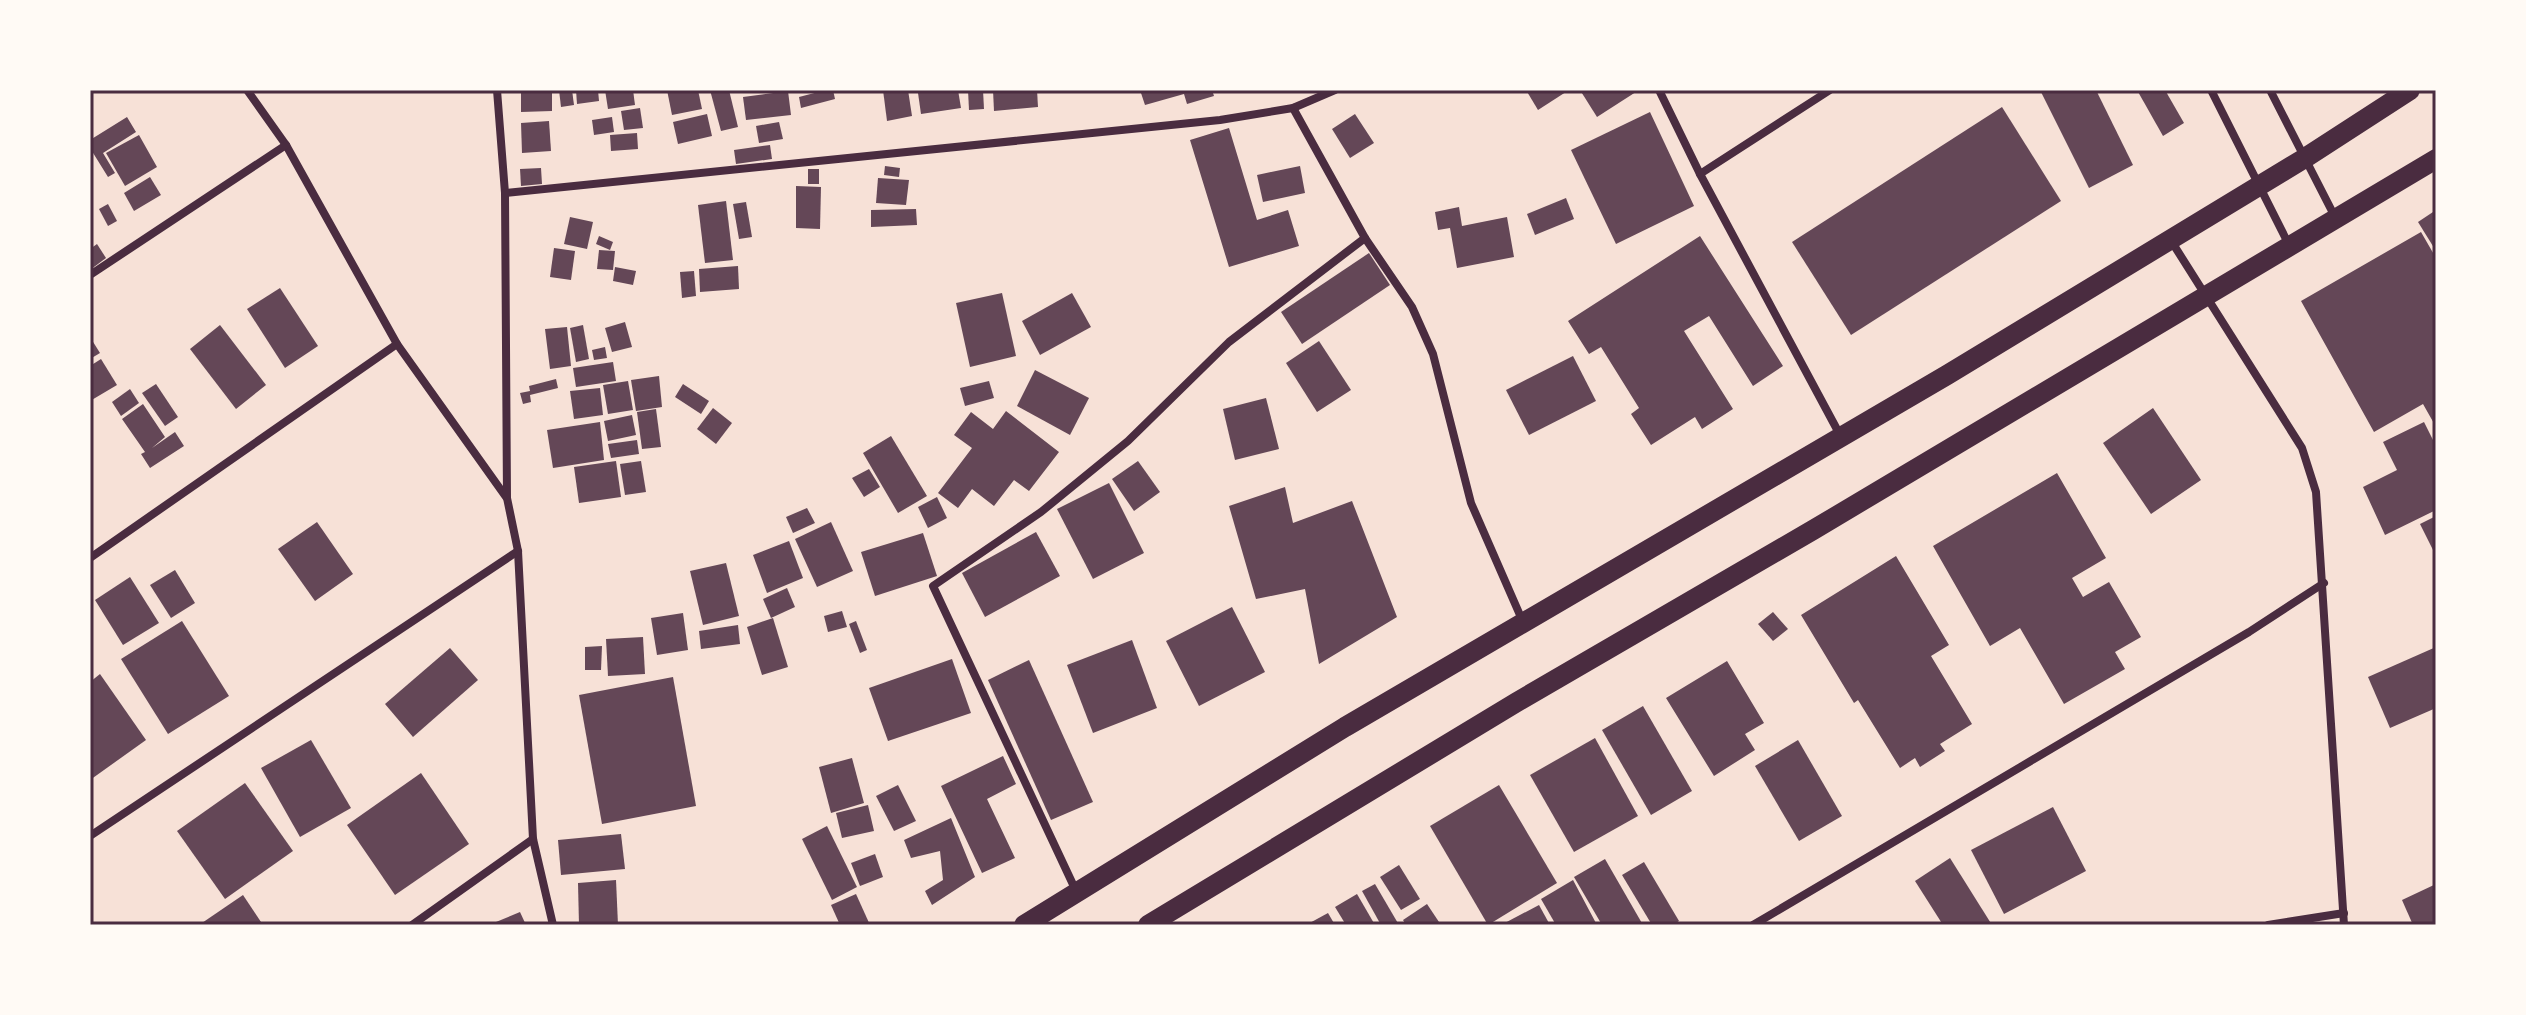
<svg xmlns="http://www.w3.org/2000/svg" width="2526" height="1015" font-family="'PT Sans',sans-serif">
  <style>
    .building { fill: #644757 }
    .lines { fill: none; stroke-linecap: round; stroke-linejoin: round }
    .minor { stroke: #4a2c40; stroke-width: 8 }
    .primary { stroke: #4a2c40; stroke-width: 20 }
    .neatline { fill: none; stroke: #4a2c40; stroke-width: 3 }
  </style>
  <rect width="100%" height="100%" fill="#f7e1d7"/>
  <g class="building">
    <polygon points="521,90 552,90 552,111 521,112"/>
    <polygon points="559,90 572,90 574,105 561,107"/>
    <polygon points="576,90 598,90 599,101 577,104"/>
    <polygon points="605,90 633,90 635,105 608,109"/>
    <polygon points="667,90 698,90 702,109 672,115"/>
    <polygon points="710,90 729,90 738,127 721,131"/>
    <polygon points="826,90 833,90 835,99 801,108 799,97"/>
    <polygon points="883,90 908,90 912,116 887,121"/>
    <polygon points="937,90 958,90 961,108 921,114 918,93"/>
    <polygon points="968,90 983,90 984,109 969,110"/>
    <polygon points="993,90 1037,90 1038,107 994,111"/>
    <polygon points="1140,90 1212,90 1214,96 1187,104 1184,94 1145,105"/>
    <polygon points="1526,90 1569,90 1538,110"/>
    <polygon points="1580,90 1639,90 1597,117"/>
    <polygon points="2040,90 2096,90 2133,165 2089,188"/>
    <polygon points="2137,90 2165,90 2184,123 2163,136"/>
    <polygon points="788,91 791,115 746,120 743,97"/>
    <polygon points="2002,107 2061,201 1851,335 1792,242"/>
    <polygon points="640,108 643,128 624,130 621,111"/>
    <polygon points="1650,112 1694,206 1616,244 1571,150"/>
    <polygon points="707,114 712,136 678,144 673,122"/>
    <polygon points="1355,114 1374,143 1350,158 1332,129"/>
    <polygon points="127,117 136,132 103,153 115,173 108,177 90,148 90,140"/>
    <polygon points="612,117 614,132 594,135 592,120"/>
    <polygon points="549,121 551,151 522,153 521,123"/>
    <polygon points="779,122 783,139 759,143 756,126"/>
    <polygon points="1229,128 1257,220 1288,210 1299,246 1229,267 1190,140"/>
    <polygon points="637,133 638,149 611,151 610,135"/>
    <polygon points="139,135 157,167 125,186 106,153"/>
    <polygon points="770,145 772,159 736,164 734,150"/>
    <polygon points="885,166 900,168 899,177 884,175"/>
    <polygon points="1300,166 1305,193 1263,202 1257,175"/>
    <polygon points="541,168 542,184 521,186 520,169"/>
    <rect x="808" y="169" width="11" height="15"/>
    <polygon points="150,177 161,195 134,211 124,193"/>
    <polygon points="878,178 909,180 906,205 876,203"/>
    <polygon points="796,186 821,187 820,229 796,228"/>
    <polygon points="1566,198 1574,219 1535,235 1527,214"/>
    <polygon points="726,201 733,260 705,263 698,205"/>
    <polygon points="746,202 752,237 739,239 733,204"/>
    <polygon points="108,204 117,221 108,226 99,209"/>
    <polygon points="1459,207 1462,226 1507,217 1514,257 1457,268 1450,228 1438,230 1435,212"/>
    <polygon points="916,209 917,225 871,227 871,210"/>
    <polygon points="2436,210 2436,251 2418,222"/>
    <polygon points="570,217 593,222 587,249 564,244"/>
    <polygon points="2421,232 2436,258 2436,427 2423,404 2374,432 2301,301"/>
    <polygon points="599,236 613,242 610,250 596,244"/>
    <polygon points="1700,236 1783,366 1753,386 1709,316 1684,331 1733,409 1702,429 1695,417 1651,445 1631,414 1639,408 1601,347 1589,354 1568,321"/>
    <polygon points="97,244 106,258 90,270 90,249"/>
    <polygon points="554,248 575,251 571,280 550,277"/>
    <polygon points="599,250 615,251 613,270 597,269"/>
    <polygon points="1369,253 1390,285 1302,344 1281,312"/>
    <polygon points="738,266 739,289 700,292 699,269"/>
    <polygon points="615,267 636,271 633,285 613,281"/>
    <polygon points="694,271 696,296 682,298 680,272"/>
    <polygon points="280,288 318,346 285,368 247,309"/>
    <polygon points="1002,293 1016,356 970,367 956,303"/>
    <polygon points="1072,293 1091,327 1040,355 1022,321"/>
    <polygon points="625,322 632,347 612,352 605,328"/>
    <polygon points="220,325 266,385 236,409 190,349"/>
    <polygon points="583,325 589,359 576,362 570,328"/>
    <polygon points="567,327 571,366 550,369 545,329"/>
    <polygon points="90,337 100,353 90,359"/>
    <polygon points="1319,341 1351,390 1317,412 1286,363"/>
    <polygon points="605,347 607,358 594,360 592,350"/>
    <polygon points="1573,356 1596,401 1529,435 1506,390"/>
    <polygon points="101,359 117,385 90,401 90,366"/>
    <polygon points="613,362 616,381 576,387 573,368"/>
    <polygon points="1035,370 1089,398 1070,435 1017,406"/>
    <polygon points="659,376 662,407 636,411 631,380"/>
    <polygon points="556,379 558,388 530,395 531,402 523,404 520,393 530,391 529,386"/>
    <polygon points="628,381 633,410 608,414 603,385"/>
    <polygon points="989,381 994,398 965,406 960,388"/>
    <polygon points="156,384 178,417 165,426 142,393"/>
    <polygon points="683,384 709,401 701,414 675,397"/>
    <polygon points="600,388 603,415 574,419 570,391"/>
    <polygon points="130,389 139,403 121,416 112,402"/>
    <polygon points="1266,398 1279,449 1235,460 1223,409"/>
    <polygon points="143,404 165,437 152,448 175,432 184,446 150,468 141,454 145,452 122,419"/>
    <polygon points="713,408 732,423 716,444 697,429"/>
    <polygon points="2153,408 2201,480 2151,514 2103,443"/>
    <polygon points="656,409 661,447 642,449 637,412"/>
    <polygon points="1006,411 1059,452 1029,491 1014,480 994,506 972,489 958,508 938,493 972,448 954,435 971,412 993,429"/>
    <polygon points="632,415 636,435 608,441 604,421"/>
    <polygon points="600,422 604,460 553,468 547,430"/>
    <polygon points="2424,422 2436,446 2436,510 2385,535 2363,487 2397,470 2383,442"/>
    <polygon points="891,436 927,496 898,513 863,453"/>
    <polygon points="637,440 639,454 611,458 608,444"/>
    <polygon points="616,461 621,497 579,503 574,467"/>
    <polygon points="641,461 646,492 625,495 620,464"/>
    <polygon points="1138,461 1160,492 1134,511 1112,479"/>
    <polygon points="869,469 880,487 864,497 852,478"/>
    <polygon points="2057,473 2106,558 2072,578 2083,597 2109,582 2141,637 2115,652 2125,669 2064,704 2020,628 1990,646 1933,546"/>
    <polygon points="1109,483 1144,553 1093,579 1057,509"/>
    <polygon points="1285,487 1293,523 1352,501 1397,617 1319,664 1305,589 1256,599 1229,506"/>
    <polygon points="937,497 947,518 928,528 918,507"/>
    <polygon points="807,508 815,523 793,533 786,517"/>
    <polygon points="2436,516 2436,556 2420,524"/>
    <polygon points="317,522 353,574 315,601 278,549"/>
    <polygon points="831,522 853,571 817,587 795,539"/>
    <polygon points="1036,532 1060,576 985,617 962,573"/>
    <polygon points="923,533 937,576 875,596 861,552"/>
    <polygon points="789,541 803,578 767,593 753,555"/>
    <polygon points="1896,556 1949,645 1931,656 1972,724 1940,744 1945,751 1920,767 1915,758 1900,768 1858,700 1854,703 1801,615"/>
    <polygon points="726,563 739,616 703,625 690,571"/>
    <polygon points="175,570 195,603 171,618 150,585"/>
    <polygon points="130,577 159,623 123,645 95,600"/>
    <polygon points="787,588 795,607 771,618 763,599"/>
    <polygon points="1232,607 1265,672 1199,706 1166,641"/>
    <polygon points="842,611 847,627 828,632 824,616"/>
    <polygon points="1773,612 1788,629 1773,641 1758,624"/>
    <polygon points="683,613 688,650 657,655 651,618"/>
    <polygon points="773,618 788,667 762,675 747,627"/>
    <polygon points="182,621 229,696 168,734 121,659"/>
    <polygon points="856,621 867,650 860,653 849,624"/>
    <polygon points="738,625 740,644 701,649 699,631"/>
    <polygon points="643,637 645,674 608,676 606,639"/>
    <polygon points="1132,640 1157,708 1093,733 1067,665"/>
    <polygon points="602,646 601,670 585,670 585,647"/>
    <polygon points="2436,647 2436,708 2390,728 2368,677"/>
    <polygon points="450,648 478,680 413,737 385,704"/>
    <polygon points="952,659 971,713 888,741 869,688"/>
    <polygon points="1029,660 1093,802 1051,820 988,680"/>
    <polygon points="1727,661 1764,723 1745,734 1755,750 1714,776 1666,698"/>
    <polygon points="100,674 146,740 90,780 90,682"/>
    <polygon points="673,677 696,806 602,824 579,695"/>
    <polygon points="1643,706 1692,791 1651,815 1602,730"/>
    <polygon points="1595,738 1638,816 1574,852 1530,775"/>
    <polygon points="311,740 351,808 300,837 261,768"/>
    <polygon points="1798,740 1842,816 1799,841 1755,766"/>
    <polygon points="1003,756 1016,784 987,799 1015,858 982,873 941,786"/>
    <polygon points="852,758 864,803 831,813 819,767"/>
    <polygon points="421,773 469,844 395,895 347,825"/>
    <polygon points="245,783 293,851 225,899 177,831"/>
    <polygon points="898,785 916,821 894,831 876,796"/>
    <polygon points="1499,785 1557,883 1488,925 1430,826"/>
    <polygon points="868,805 874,831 842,838 836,813"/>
    <polygon points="2053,807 2086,871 2004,914 1971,850"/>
    <polygon points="951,818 975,877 932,905 925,891 943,880 940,851 911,858 904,840"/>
    <polygon points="827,826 857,887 832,900 802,839"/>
    <polygon points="621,834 625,869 561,875 558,840"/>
    <polygon points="875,854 883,877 860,886 851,863"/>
    <polygon points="1950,858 1992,925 1943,925 1915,881"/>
    <polygon points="1605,859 1643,925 1602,925 1574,877"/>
    <polygon points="1644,862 1679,921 1673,925 1652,925 1622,875"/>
    <polygon points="1399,865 1420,899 1401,910 1380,877"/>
    <polygon points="616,880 618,925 579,925 578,883"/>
    <polygon points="1573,880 1597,925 1556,925 1541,899"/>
    <polygon points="1375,884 1399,925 1381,925 1362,891"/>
    <polygon points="2436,884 2436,925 2413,925 2402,900"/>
    <polygon points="856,894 870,925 840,925 831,905"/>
    <polygon points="1357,894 1375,925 1346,925 1335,907"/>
    <polygon points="243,895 263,925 199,925"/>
    <polygon points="1427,904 1441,925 1406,925 1403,920"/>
    <polygon points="1539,905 1550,925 1501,925"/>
    <polygon points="520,912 526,925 497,925 496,922"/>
    <polygon points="1328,913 1335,925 1306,925"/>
  </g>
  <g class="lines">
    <g class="minor">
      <polyline points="247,90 286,145 397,344 506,497"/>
      <polyline points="497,90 505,193 507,498 518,551 533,839 553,925"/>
      <polyline points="1659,90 1700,174 1840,435"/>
      <polyline points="2211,90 2289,245"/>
      <polyline points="2270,90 2335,217"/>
      <polyline points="1293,108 1365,238 1412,307 1433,354 1471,503 1523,622"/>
      <polyline points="1700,174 1830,90"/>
      <polyline points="505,193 1220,120 1293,108 1335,90"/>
      <polyline points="2170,239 2302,448 2316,492 2344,925"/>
      <polyline points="90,275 286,145"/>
      <polyline points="90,558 397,344"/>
      <polyline points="90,836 518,551"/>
      <polyline points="1077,893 933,586 1041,512 1128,441 1229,342 1365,238"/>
      <polyline points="412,925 533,839"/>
      <polyline points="1753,925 2249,632 2324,583"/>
      <polyline points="2268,925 2344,913"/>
    </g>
    <g class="primary">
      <polyline points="1024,925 1345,727 1947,375 2305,158 2410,90"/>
      <polyline points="1148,925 1517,702 1813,530 2436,159"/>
    </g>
  </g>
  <rect width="2526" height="1015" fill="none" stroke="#fffaf5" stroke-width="184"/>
  <rect x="92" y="92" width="2342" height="831" class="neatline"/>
</svg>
